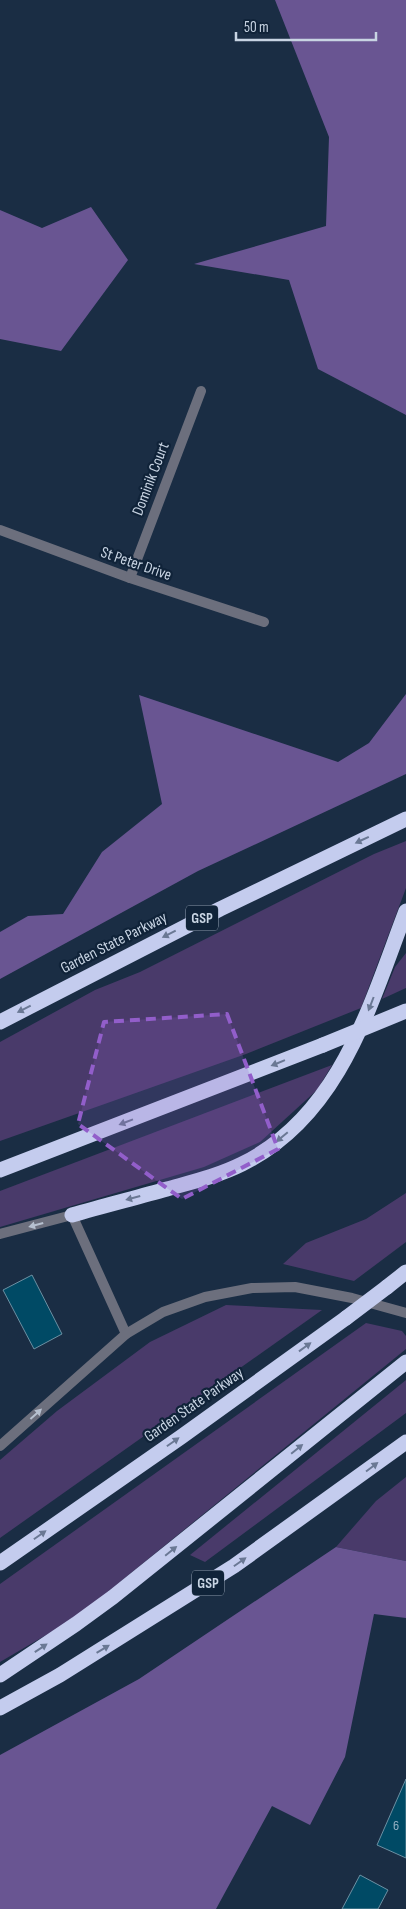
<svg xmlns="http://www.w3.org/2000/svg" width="406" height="1909" font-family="'Sofia Sans Condensed',sans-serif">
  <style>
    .green { fill: #493a6a }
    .forest { fill: #695592 }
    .building { fill: #004a65; stroke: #6c90a3 }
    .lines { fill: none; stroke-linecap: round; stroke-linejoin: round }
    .street { stroke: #6c6f7d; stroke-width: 10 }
    .highway { stroke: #c4ccee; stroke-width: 15 }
    .highway-bridge { stroke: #c4ccee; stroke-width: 15 }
    .oneway { fill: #6a7894 }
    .oneway2 { fill: #b6c0cf }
    .marked { fill: #925eca; fill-opacity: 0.2; stroke: #925eca; stroke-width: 4; stroke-dasharray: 10 6; stroke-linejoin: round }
    .labels { text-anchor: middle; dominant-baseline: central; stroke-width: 4.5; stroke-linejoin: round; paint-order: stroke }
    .number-label { font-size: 14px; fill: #96b2c4 }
    .shield { fill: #102339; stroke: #919fb0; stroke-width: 1 }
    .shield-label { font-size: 15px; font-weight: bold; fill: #c8d4e3 }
    .street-label { font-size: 16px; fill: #c8d4e3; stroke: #102339 }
  </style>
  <rect width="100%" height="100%" fill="#1a2d44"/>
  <g class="green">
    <polygon points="406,841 406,888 361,1008 246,1054 0,1141 0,1042 95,990 140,972 374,854"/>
    <polygon points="406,953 406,988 382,999 395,967"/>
    <polygon points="332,1065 317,1090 260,1142 204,1167 0,1227 0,1191"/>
    <polygon points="406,1193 406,1242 354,1281 283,1264 306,1243 366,1219"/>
    <polygon points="226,1305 322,1310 0,1538 0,1460 57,1411 150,1342"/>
    <polygon points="366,1323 402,1331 406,1336 406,1349 77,1617 0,1662 0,1584"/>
    <polygon points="406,1380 406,1413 205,1562 190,1555"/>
    <polygon points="406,1477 406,1561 336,1547 376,1501"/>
  </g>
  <g class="forest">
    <polygon points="275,0 406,0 406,415 318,369 289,280 194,264 326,226 329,137"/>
    <polygon points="91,207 128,260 61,351 0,339 0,210 42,228"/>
    <polygon points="406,694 406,774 198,871 0,979 0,932 28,916 63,914 102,852 162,804 139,695 338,762 369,743"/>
    <polygon points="336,1547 406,1561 406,1618 374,1614 345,1757 310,1825 272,1806 216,1909 0,1909 0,1755 139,1679"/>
  </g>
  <g class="building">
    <polygon points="32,1275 62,1334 34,1349 3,1290"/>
    <polygon points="406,1779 406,1858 377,1845"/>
    <polygon points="360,1875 388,1890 378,1909 342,1909"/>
  </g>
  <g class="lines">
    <g class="street">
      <polyline points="0,530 130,578 264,622"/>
      <polyline points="130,578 201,391"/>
      <polyline points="0,1234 72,1215 126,1334"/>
      <polyline points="0,1446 126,1334 163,1312 205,1297 252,1288 295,1287 352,1298 406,1313"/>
    </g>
    <g class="highway">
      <polyline points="0,1022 220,909 406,819"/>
      <polyline points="0,1170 323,1045"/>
      <path d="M72 1215C103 1206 135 1198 167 1189 192 1182 218 1176 242 1164 340 1116 370 1005 406 911"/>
      <polyline points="387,1287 406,1272"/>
      <polyline points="0,1563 181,1437 346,1318"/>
      <polyline points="0,1675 76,1624 113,1597 406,1362"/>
      <polyline points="0,1708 60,1675 234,1566 406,1442"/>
    </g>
    <g class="highway-bridge">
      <polyline points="323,1045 406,1011"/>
      <polyline points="346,1318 387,1287"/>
    </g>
  </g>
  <defs><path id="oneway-solid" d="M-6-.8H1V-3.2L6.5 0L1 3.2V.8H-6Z" transform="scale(1.25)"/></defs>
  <g class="oneway">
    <use href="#oneway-solid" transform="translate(362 840) rotate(155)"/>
    <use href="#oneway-solid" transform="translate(169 934) rotate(153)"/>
    <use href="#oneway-solid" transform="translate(371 1004) rotate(111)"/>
    <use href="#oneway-solid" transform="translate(24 1009) rotate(153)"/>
    <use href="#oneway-solid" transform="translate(278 1063) rotate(158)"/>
    <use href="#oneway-solid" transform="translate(126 1122) rotate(159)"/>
    <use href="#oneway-solid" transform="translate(282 1137) rotate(140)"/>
    <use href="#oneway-solid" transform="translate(133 1198) rotate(165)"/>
    <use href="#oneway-solid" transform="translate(305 1347) rotate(-36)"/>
    <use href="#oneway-solid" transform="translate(173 1442) rotate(-35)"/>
    <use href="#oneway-solid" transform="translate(297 1449) rotate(-39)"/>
    <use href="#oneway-solid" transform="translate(372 1467) rotate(-37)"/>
    <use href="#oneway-solid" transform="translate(40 1535) rotate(-35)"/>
    <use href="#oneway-solid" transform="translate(171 1551) rotate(-39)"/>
    <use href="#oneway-solid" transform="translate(240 1562) rotate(-35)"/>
    <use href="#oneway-solid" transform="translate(41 1648) rotate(-34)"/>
    <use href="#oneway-solid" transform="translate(103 1649) rotate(-31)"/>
  </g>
  <g class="oneway2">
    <use href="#oneway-solid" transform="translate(36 1225) rotate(165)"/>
    <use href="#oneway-solid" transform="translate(36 1414) rotate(-42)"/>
  </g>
  <path class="marked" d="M227 1014 278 1149 182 1199 78 1124 104 1022Z"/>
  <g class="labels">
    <g class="number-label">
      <text x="396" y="1825">6</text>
    </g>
    <g class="shield">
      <rect x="186" y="905.5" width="32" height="25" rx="4"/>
      <rect x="192" y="1570.5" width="32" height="25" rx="4"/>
    </g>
    <g class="shield-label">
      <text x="202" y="918">GSP</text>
      <text x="208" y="1583">GSP</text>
    </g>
    <g class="street-label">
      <text transform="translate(151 479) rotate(-69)">Dominik Court</text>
      <text transform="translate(136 564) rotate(19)">St Peter Drive</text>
      <text transform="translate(114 943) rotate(-27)">Garden State Parkway</text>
      <text transform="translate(194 1405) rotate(-35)">Garden State Parkway</text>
    </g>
  </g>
  <path d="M236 32v8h140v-8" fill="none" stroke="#c8d4e3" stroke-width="2.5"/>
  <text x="244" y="32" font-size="15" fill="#c8d4e3" stroke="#102339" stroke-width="4" paint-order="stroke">50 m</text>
</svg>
